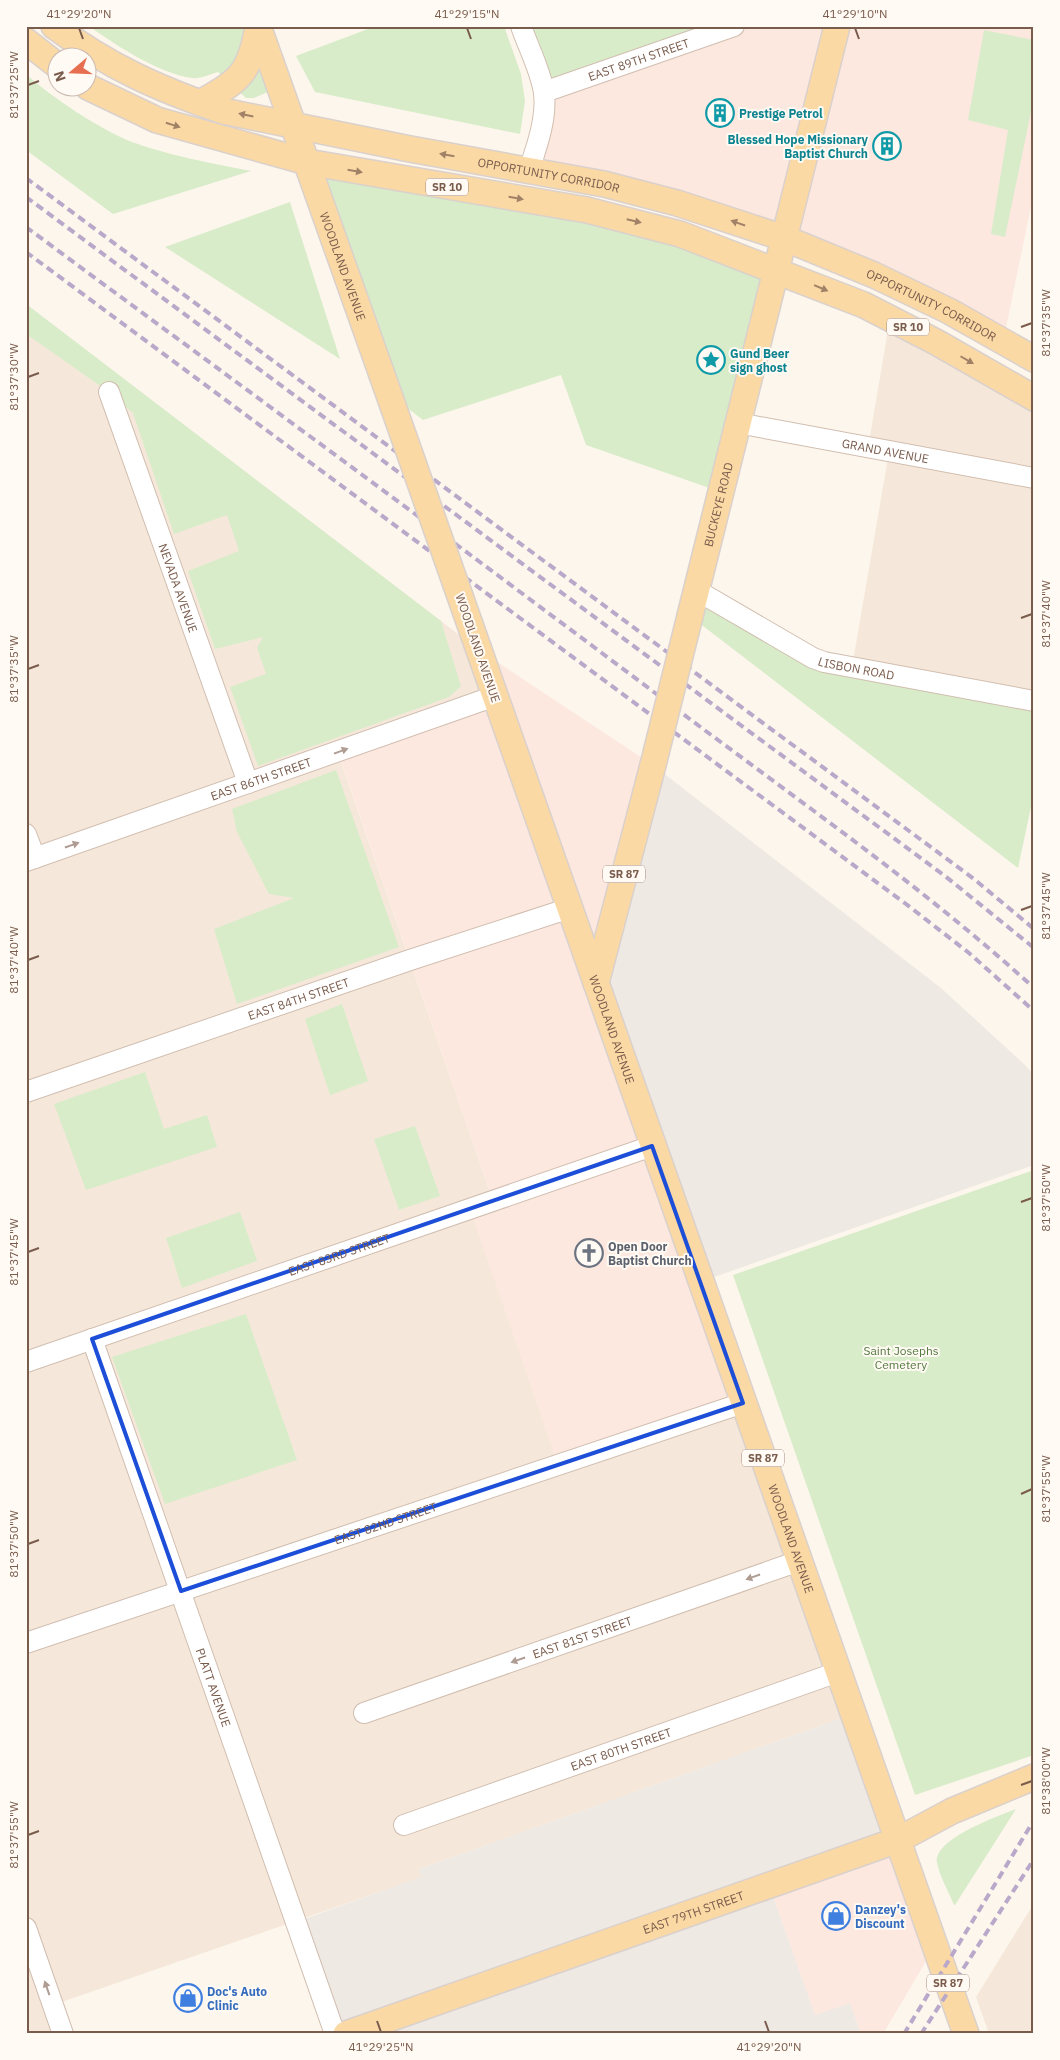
<svg xmlns="http://www.w3.org/2000/svg" width="1060" height="2060" font-family="'IBM Plex Sans',sans-serif">
  <style>
    .residential { fill: #f5e8da }
    .commercial { fill: #fde8e0 }
    .industrial { fill: #efe9e4 }
    .green { fill: #d8ecc9 }
    .lines { fill: none; stroke-linecap: round; stroke-linejoin: round }
    .minor-casing { stroke: #d1beb0; stroke-width: 22 }
    .major-casing { stroke: #dad1cd; stroke-width: 28 }
    .minor { stroke: #fff; stroke-width: 20 }
    .major { stroke: #fbd9a5; stroke-width: 25 }
    .rail { stroke: #b9a8c9; stroke-width: 4; stroke-dasharray: 8 5; stroke-linecap: butt }
    .major-bridge-casing { stroke: #dad1cd; stroke-width: 28; stroke-linecap: butt }
    .major-bridge { stroke: #fbd9a5; stroke-width: 25 }
    .oneway { fill: #a18267 }
    .oneway2 { fill: #af9d94 }
    .marked { fill: none; stroke: #1d4ed8; stroke-width: 4; stroke-linejoin: round }
    .ticks { fill: none; stroke: #7a5c4d; stroke-width: 2 }
    .labels { text-anchor: middle; dominant-baseline: central; stroke-width: 4; stroke-linejoin: round; paint-order: stroke }
    .shield { fill: #fffaf3; stroke: #a28b7f; stroke-width: 1 }
    .shield-label { font-size: 11px; font-weight: bold; fill: #7a5c4d }
    .street-label { font-size: 12px; fill: #7a5c4d; stroke: #fffaf3 }
    .culture-label { font-size: 12px; font-weight: bold; fill: #0d838f; stroke: #fffaf3; text-anchor: start }
    .worship-label { font-size: 12px; font-weight: bold; fill: #5b616d; stroke: #fffaf3; text-anchor: start }
    .park-label { font-size: 12px; fill: #537a41; stroke: #fffaf3 }
    .shop-label { font-size: 12px; font-weight: bold; fill: #366cbe; stroke: #fffaf3; text-anchor: start }
    .neatline { fill: none; stroke: #7a5c4d; stroke-width: 2 }
    .ticks-label { font-size: 12px; text-anchor: middle; fill: #7a5c4d }
  </style>
  <rect width="100%" height="100%" fill="#fdf6ec"/>
  <g class="residential">
    <polygon points="26,304 479,650 495,696 338,753 493,1201 743,1403 853,1714 419,1869 422,1877 411,1881 53,2005 63,2034 26,2034"/>
    <polygon points="890,318 1034,398 1034,701 852,667 889,452 868,448"/>
    <polygon points="1034,1903 1034,2034 989,2034 976,1997"/>
  </g>
  <g class="commercial">
    <polygon points="734,26 1034,26 1034,192 1003,342 874,275 529,170 544,102"/>
    <polygon points="479,650 653,765 596,983 743,1403 558,1465 470,1209 493,1201 338,752 495,696"/>
    <polygon points="898,1840 935,1946 883,2034 861,2034 850,2004 815,2016 769,1885"/>
  </g>
  <g class="industrial">
    <polygon points="653,765 941,988 1025,1065 1034,1075 1034,1165 700,1282 596,983"/>
    <polygon points="853,1714 898,1840 769,1885 815,2015 850,2003 861,2034 335,2034 296,1922 421,1877 419,1869"/>
  </g>
  <g class="green">
    <path d="M89 26H258L279 87 254 98H246L218 72C211 74 200 79 192 78 160 74 115 45 89 26Z"/>
    <polygon points="376,26 504,26 521,74 525,101 520,134 315,92 296,56"/>
    <polygon points="521,26 734,26 544,92"/>
    <polygon points="984,30 1034,40 1034,98 1005,237 991,234 1008,130 968,120"/>
    <path d="M26 74C51 97 101 130 132 142 171 156 210 163 251 171L113 214 26 150Z"/>
    <polygon points="307,162 552,205 776,270 721,492 586,445 561,375 423,420 388,393"/>
    <polygon points="290,202 340,359 165,247"/>
    <polygon points="26,304 441,621 461,686 449,697 258,766 230,687 266,674 257,648 263,637 215,649 188,571 239,551 227,515 174,534 133,413 109,392 26,334"/>
    <polygon points="696,590 813,658 1034,701 1034,793 1018,868 690,616"/>
    <polygon points="336,770 399,947 237,1004 214,929 294,898 269,894 237,832 232,809"/>
    <polygon points="342,1004 368,1081 330,1095 305,1019"/>
    <polygon points="145,1072 164,1129 207,1115 217,1147 86,1190 54,1104"/>
    <polygon points="415,1126 440,1196 399,1210 374,1139"/>
    <polygon points="1034,1170 1034,1755 915,1795 733,1275"/>
    <polygon points="240,1212 257,1261 182,1288 166,1238"/>
    <polygon points="246,1314 297,1460 165,1504 112,1357"/>
    <path d="M1016 1809 955 1905H954C949 1892 939 1876 937 1862 934 1839 998 1816 1016 1809Z"/>
  </g>
  <g class="lines">
    <defs>
      <g id="minor">
        <path d="M521 26C528 47 541 71 544 93 547 118 537 146 529 170"/>
        <path id="s1" d="M544 92 734 26"/>
        <path id="s2" d="M109 392 248 783"/>
        <path id="s3" d="M738 423 1034 478"/>
        <path id="s4" d="M696 590 813 658 824 662 1034 701"/>
        <polyline points="26,834 35,858"/>
        <path id="s5" d="M26 861 495 696"/>
        <path id="s6" d="M26 1092 410 960 570 908"/>
        <path id="s7" d="M92 1339 335 2034"/>
        <path id="s8" d="M26 1362 652 1146"/>
        <path id="s9" d="M26 1643 743 1403"/>
        <path id="s10" d="M364 1713 799 1561"/>
        <path id="s11" d="M404 1825 838 1672"/>
        <polyline points="26,1928 63,2034"/>
      </g>
      <g id="major">
        <path id="s12" d="M54 26C109 67 159 89 223 111L410 149 604 184 677 203 784 238 874 275 949 311 1034 359"/>
        <path id="s13" d="M258 26 381 372"/>
        <polyline points="26,41 58,66"/>
        <polyline points="88,87 157,120 307,162 587,210 680,234 864,305 936,342 1034,398"/>
        <path d="M200 103C240 80 250 74 258 26"/>
        <path id="s14" d="M690 616 837 26"/>
        <path id="s15" d="M479 650 966 2034"/>
        <polyline points="596,983 653,765"/>
        <path id="s16" d="M346 2034 898 1840 952 1811 1034 1777"/>
      </g>
    </defs>
    <use href="#minor" class="minor-casing"/>
    <use href="#major" class="major-casing"/>
    <use href="#minor" class="minor"/>
    <use href="#major" class="major"/>
    <g class="rail">
      <polyline points="26,178 974,879 1034,929"/>
      <polyline points="26,197 945,876 1034,948"/>
      <path d="M26 227C244 388 463 548 679 711 799 801 923 887 1034 988"/>
      <polyline points="26,252 906,904 969,953 1034,1011"/>
      <polyline points="904,2034 1034,1820"/>
      <polyline points="921,2034 1034,1859"/>
    </g>
    <defs>
      <g id="major-bridge">
        <polyline points="381,372 479,650"/>
        <polyline points="653,765 690,616"/>
      </g>
    </defs>
    <use href="#major-bridge" class="major-bridge-casing"/>
    <use href="#major-bridge" class="major-bridge"/>
  </g>
  <defs><path id="oneway-solid" d="M-6-.8H1V-3.2L6.5 0L1 3.2V.8H-6Z" transform="scale(1.25)"/></defs>
  <g class="oneway">
    <use href="#oneway-solid" transform="translate(246 115) rotate(-168)"/>
    <use href="#oneway-solid" transform="translate(173 125) rotate(18)"/>
    <use href="#oneway-solid" transform="translate(447 155) rotate(-170)"/>
    <use href="#oneway-solid" transform="translate(355 171) rotate(10)"/>
    <use href="#oneway-solid" transform="translate(516 198) rotate(10)"/>
    <use href="#oneway-solid" transform="translate(634 221) rotate(13)"/>
    <use href="#oneway-solid" transform="translate(738 223) rotate(-161)"/>
    <use href="#oneway-solid" transform="translate(821 288) rotate(23)"/>
    <use href="#oneway-solid" transform="translate(967 360) rotate(30)"/>
  </g>
  <g class="oneway2">
    <use href="#oneway-solid" transform="translate(341 751) rotate(-20)"/>
    <use href="#oneway-solid" transform="translate(72 845) rotate(-19)"/>
    <use href="#oneway-solid" transform="translate(753 1577) rotate(161)"/>
    <use href="#oneway-solid" transform="translate(518 1660) rotate(161)"/>
    <use href="#oneway-solid" transform="translate(47 1988) rotate(-109)"/>
  </g>
  <path class="marked" d="M652 1146 743 1403 181 1591 92 1339Z"/>
  <path class="ticks" d="M79 28 83 39M467 28 471 39M855 28 859 39M28 85 39 81M1021 327 1032 323M28 377 39 373M1021 618 1032 614M28 669 39 665M1021 910 1032 906M28 960 39 956M1021 1202 1032 1198M28 1252 39 1248M1021 1494 1032 1489M28 1544 39 1540M1021 1785 1032 1781M28 1835 39 1831M377 2021 381 2032M765 2021 769 2032"/>
  <defs>
    <symbol id="building-ring" viewBox="-11 -11 22 22"><circle r="9.5" fill="#fffaf3" stroke="#0f9aa8" stroke-width="1.5"/><path d="M-4-6H4V6H1V3H-1V6H-4ZM-2.5-4.3h1.7v1.8h-1.7ZM.8-4.3h1.7v1.8H.8ZM-2.5-1h1.7V.8h-1.7ZM.8-1h1.7V.8H.8Z" fill="#0f9aa8"/></symbol>
    <symbol id="sight-ring" viewBox="-11 -11 22 22"><circle r="9.5" fill="#fffaf3" stroke="#0f9aa8" stroke-width="1.5"/><path d="M0-6L1.8-2.2L6-1.7L2.9 1.2L3.7 5.4L0 3.3L-3.7 5.4L-2.9 1.2L-6-1.7L-1.8-2.2Z" fill="#0f9aa8"/></symbol>
    <symbol id="church-ring" viewBox="-11 -11 22 22"><circle r="9.5" fill="#fffaf3" stroke="#6b7280" stroke-width="1.5"/><path d="M-1.2-6h2.4v3.5h3.3v2.4h-3.3V6h-2.4V-.1h-3.3v-2.4h3.3Z" fill="#6b7280"/></symbol>
    <symbol id="shop-ring" viewBox="-11 -11 22 22"><circle r="9.5" fill="#fffaf3" stroke="#3f7fe0" stroke-width="1.5"/><path d="M-5-2.5h2.3a2.7 3.5 0 0 1 5.4 0H5L5.5 6h-11ZM-1.5-2.5h3a1.5 2.3 0 0 0-3 0Z" fill="#3f7fe0"/></symbol>
  </defs>
  <g fill-rule="evenodd">
    <use href="#building-ring" x="704" y="97" width="32" height="32"/>
    <use href="#building-ring" x="871" y="130" width="32" height="32"/>
    <use href="#sight-ring" x="695" y="344" width="32" height="32"/>
    <use href="#church-ring" x="573" y="1237" width="32" height="32"/>
    <use href="#shop-ring" x="820" y="1900" width="32" height="32"/>
    <use href="#shop-ring" x="172" y="1982" width="32" height="32"/>
  </g>
  <g class="labels">
    <g class="shield">
      <rect x="426" y="178.5" width="42" height="17" rx="4"/>
      <rect x="887" y="318.5" width="42" height="17" rx="4"/>
      <rect x="603" y="865.5" width="42" height="17" rx="4"/>
      <rect x="742" y="1449.5" width="42" height="17" rx="4"/>
      <rect x="927" y="1974.5" width="42" height="17" rx="4"/>
    </g>
    <g class="shield-label">
      <text x="447" y="187">SR 10</text>
      <text x="908" y="327">SR 10</text>
      <text x="624" y="874">SR 87</text>
      <text x="763" y="1458">SR 87</text>
      <text x="948" y="1983">SR 87</text>
    </g>
    <g class="street-label">
      <text stroke="none"><textPath href="#s1" startOffset="100">EAST 89TH STREET</textPath></text>
      <text stroke="none"><textPath href="#s12" startOffset="522">OPPORTUNITY CORRIDOR</textPath></text>
      <text stroke="none"><textPath href="#s13" startOffset="255">WOODLAND AVENUE</textPath></text>
      <text stroke="none"><textPath href="#s12" startOffset="928">OPPORTUNITY CORRIDOR</textPath></text>
      <text stroke="none"><textPath href="#s3" startOffset="150">GRAND AVENUE</textPath></text>
      <text stroke="none"><textPath href="#s14" startOffset="115">BUCKEYE ROAD</textPath></text>
      <text stroke="none"><textPath href="#s2" startOffset="208">NEVADA AVENUE</textPath></text>
      <text transform="translate(478 648) rotate(71)">WOODLAND AVENUE</text>
      <text stroke="none"><textPath href="#s4" startOffset="180">LISBON ROAD</textPath></text>
      <text stroke="none"><textPath href="#s5" startOffset="249">EAST 86TH STREET</textPath></text>
      <text stroke="none"><textPath href="#s6" startOffset="288">EAST 84TH STREET</textPath></text>
      <text stroke="none"><textPath href="#s15" startOffset="402">WOODLAND AVENUE</textPath></text>
      <text stroke="none"><textPath href="#s8" startOffset="331">EAST 83RD STREET</textPath></text>
      <text stroke="none"><textPath href="#s9" startOffset="379">EAST 82ND STREET</textPath></text>
      <text stroke="none"><textPath href="#s15" startOffset="942">WOODLAND AVENUE</textPath></text>
      <text stroke="none"><textPath href="#s10" startOffset="231">EAST 81ST STREET</textPath></text>
      <text stroke="none"><textPath href="#s7" startOffset="369">PLATT AVENUE</textPath></text>
      <text stroke="none"><textPath href="#s11" startOffset="230">EAST 80TH STREET</textPath></text>
      <text stroke="none"><textPath href="#s16" startOffset="368">EAST 79TH STREET</textPath></text>
    </g>
    <g class="culture-label">
      <text x="739" y="113">Prestige Petrol</text>
      <text x="868" y="139" text-anchor="end">Blessed Hope Missionary<tspan x="868" dy="14">Baptist Church</tspan></text>
      <text x="730" y="353">Gund Beer<tspan x="730" dy="14">sign ghost</tspan></text>
    </g>
    <g class="worship-label">
      <text x="608" y="1246">Open Door<tspan x="608" dy="14">Baptist Church</tspan></text>
    </g>
    <g class="park-label">
      <text x="901" y="1350">Saint Josephs<tspan x="901" dy="14">Cemetery</tspan></text>
    </g>
    <g class="shop-label">
      <text x="855" y="1909">Danzey's<tspan x="855" dy="14">Discount</tspan></text>
      <text x="207" y="1991">Doc's Auto<tspan x="207" dy="14">Clinic</tspan></text>
    </g>
  </g>
  <rect width="1060" height="2060" fill="none" stroke="#fffaf3" stroke-width="55"/>
  <g transform="translate(72 72) rotate(251)"><circle r="24" fill="#fffaf3" stroke="#cabbb1"/>
  <path d="M0-4L9 19L0 12L-9 19Z" fill="#e76f51"/>
  <text y="-8" font-size="14" font-weight="bold" text-anchor="middle" fill="#7a5c4d">N</text>
  </g>
  <rect x="28" y="28" width="1004" height="2004" class="neatline"/>
  <g class="ticks-label">
    <text x="79" y="18">41°29'20"N</text>
    <text x="467" y="18">41°29'15"N</text>
    <text x="855" y="18">41°29'10"N</text>
    <text transform="translate(14 85) rotate(-90)" y="4">81°37'25"W</text>
    <text transform="translate(1046 323) rotate(-90)" y="4">81°37'35"W</text>
    <text transform="translate(14 377) rotate(-90)" y="4">81°37'30"W</text>
    <text transform="translate(1046 614) rotate(-90)" y="4">81°37'40"W</text>
    <text transform="translate(14 669) rotate(-90)" y="4">81°37'35"W</text>
    <text transform="translate(1046 906) rotate(-90)" y="4">81°37'45"W</text>
    <text transform="translate(14 960) rotate(-90)" y="4">81°37'40"W</text>
    <text transform="translate(1046 1198) rotate(-90)" y="4">81°37'50"W</text>
    <text transform="translate(14 1252) rotate(-90)" y="4">81°37'45"W</text>
    <text transform="translate(1046 1489) rotate(-90)" y="4">81°37'55"W</text>
    <text transform="translate(14 1544) rotate(-90)" y="4">81°37'50"W</text>
    <text transform="translate(1046 1781) rotate(-90)" y="4">81°38'00"W</text>
    <text transform="translate(14 1835) rotate(-90)" y="4">81°37'55"W</text>
    <text x="381" y="2051">41°29'25"N</text>
    <text x="769" y="2051">41°29'20"N</text>
  </g>
</svg>
